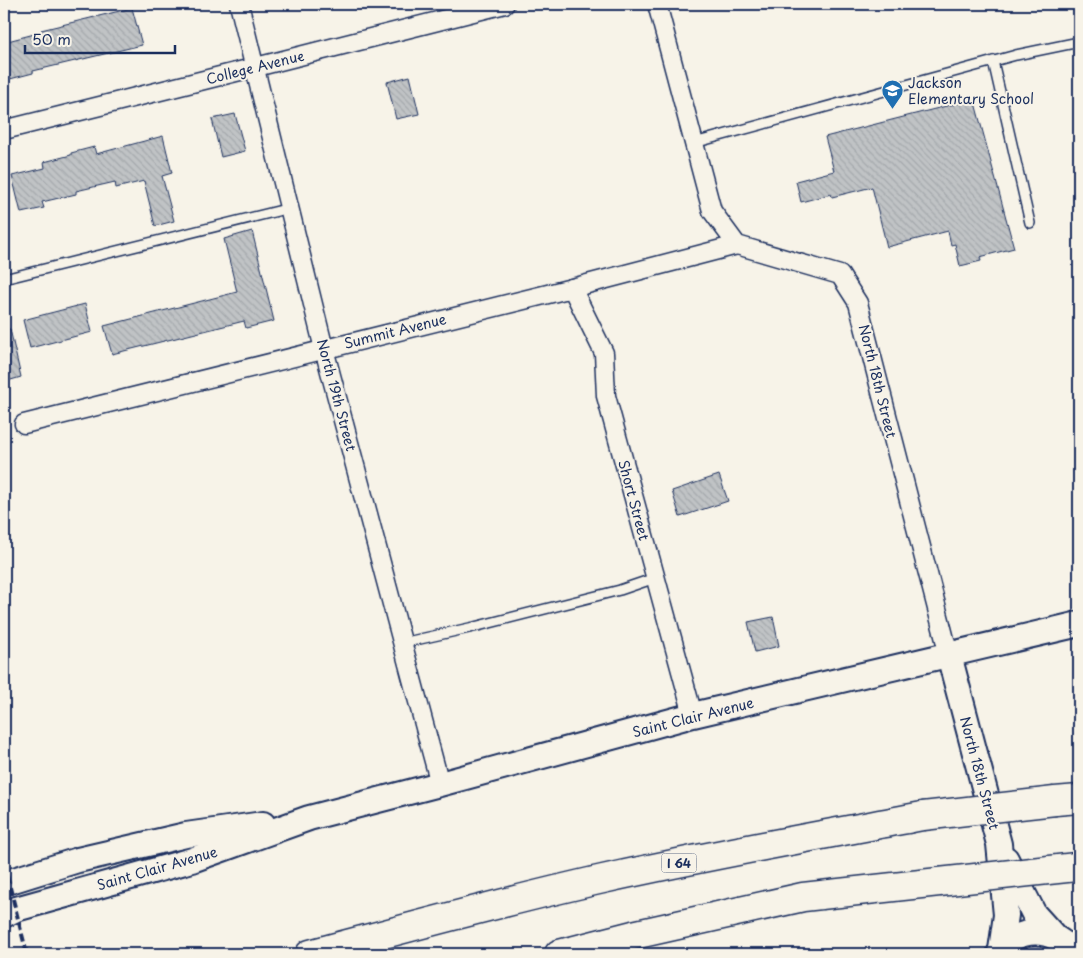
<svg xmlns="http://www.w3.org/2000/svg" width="1083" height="958" font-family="'Playpen Sans',sans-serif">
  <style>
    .building { fill: url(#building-back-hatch); stroke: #1b2f5e }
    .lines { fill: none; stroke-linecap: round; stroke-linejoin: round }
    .service-casing { stroke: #1b2f5e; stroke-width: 12 }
    .minor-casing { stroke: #1b2f5e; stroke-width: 21 }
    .secondary-casing { stroke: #1b2f5e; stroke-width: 28 }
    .motorway-casing { stroke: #1b2f5e; stroke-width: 31 }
    .service { stroke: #f7f3e8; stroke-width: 9 }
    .minor { stroke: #f7f3e8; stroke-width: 18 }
    .secondary { stroke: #f7f3e8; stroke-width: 24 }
    .motorway { stroke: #f7f3e8; stroke-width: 28 }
    .rail { stroke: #1b2f5e; stroke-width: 4; stroke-dasharray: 8 4; stroke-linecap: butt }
    .motorway-bridge-casing { stroke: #1b2f5e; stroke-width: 31; stroke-linecap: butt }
    .motorway-bridge { stroke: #f7f3e8; stroke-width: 28 }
    .labels { text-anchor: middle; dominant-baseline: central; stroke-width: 4; stroke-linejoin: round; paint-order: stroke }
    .shield { fill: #f7f3e8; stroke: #5d6a87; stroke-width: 1 }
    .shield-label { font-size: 12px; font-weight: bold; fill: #1b2f5e }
    .street-label { font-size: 14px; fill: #1b2f5e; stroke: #f7f3e8 }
    .poi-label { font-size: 14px; fill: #1b2f5e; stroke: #f7f3e8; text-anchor: start }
  </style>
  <defs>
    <pattern id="building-back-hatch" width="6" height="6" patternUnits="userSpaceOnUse" patternTransform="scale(1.25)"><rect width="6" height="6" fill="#c0c3c5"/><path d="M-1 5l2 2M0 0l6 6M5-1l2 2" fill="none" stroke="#a4a8ac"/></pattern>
  </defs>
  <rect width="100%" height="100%" fill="#f7f3e8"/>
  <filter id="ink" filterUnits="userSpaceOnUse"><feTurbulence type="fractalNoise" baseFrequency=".02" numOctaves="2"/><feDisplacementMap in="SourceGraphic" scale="10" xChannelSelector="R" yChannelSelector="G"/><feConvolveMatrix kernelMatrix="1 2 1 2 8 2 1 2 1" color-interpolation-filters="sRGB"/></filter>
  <g filter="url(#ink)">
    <g class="building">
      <polygon points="132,8 142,45 33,71 33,73 10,79 4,54 4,42 42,32 41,30"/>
      <polygon points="410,76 419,114 396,119 387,82"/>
      <polygon points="974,99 1014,248 980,257 981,261 960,266 955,244 951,245 948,231 887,247 872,187 832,197 831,194 801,202 796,181 834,171 825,137"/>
      <polygon points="235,114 245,151 221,157 212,119"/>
      <polygon points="163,136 172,173 162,176 174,221 155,226 144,181 116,188 115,182 76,191 76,194 42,202 44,208 21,213 12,176 45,168 44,162 71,155 71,153 94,147 96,154"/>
      <polygon points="252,231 274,321 246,328 244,321 112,354 104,326 237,292 224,239"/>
      <polygon points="85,304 92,332 30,348 23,320"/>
      <polygon points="4,329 10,329 21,377 4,382"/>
      <polygon points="719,475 728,501 680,517 672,491"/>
      <polygon points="773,617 779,646 755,652 748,622"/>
    </g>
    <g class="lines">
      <defs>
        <g id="service">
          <polyline points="993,61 1030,223"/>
          <polyline points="694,143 1016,55 1079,42"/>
          <polyline points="4,279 290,208"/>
          <polyline points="402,643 474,627 620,590 655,578"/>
        </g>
        <g id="minor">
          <polyline points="239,4 324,349 440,784"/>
          <polyline points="657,4 712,211 737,245 840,275 858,303 949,655"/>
          <polyline points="4,130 256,67 505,4"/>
          <polyline points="572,288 604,353 606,396 693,715"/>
          <polyline points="24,424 572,288 737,245"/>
        </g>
        <g id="secondary">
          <polyline points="949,655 999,844 1006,915 1001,950"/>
          <polyline points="1006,859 1034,914 1053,935"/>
          <polyline points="4,883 78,860 186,835 263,824"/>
          <polyline points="4,915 16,909 192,860 309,818 440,784 693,715 1079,624"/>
          <path d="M999 954C1014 925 1057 926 1072 954"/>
        </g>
        <g id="motorway">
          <polyline points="1055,801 1079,799"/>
          <path d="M310 954C407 928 505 901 603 879 709 855 816 836 923 816"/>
          <polyline points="559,954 633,935 803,897 939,882"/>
        </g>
      </defs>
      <use href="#service" class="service-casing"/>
      <use href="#minor" class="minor-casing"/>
      <use href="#secondary" class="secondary-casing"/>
      <use href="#motorway" class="motorway-casing"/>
      <use href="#service" class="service"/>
      <use href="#minor" class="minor"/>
      <use href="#secondary" class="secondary"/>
      <use href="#motorway" class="motorway"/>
      <polyline class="rail" points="4,864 27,954"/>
      <defs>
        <g id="motorway-bridge">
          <polyline points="923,816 1055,801"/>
          <polyline points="939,882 1076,867"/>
        </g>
      </defs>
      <use href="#motorway-bridge" class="motorway-bridge-casing"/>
      <use href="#motorway-bridge" class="motorway-bridge"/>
    </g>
  </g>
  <defs>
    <symbol id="school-pin" viewBox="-11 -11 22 30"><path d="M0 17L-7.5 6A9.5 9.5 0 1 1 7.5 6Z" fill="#1f6fb2" stroke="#f7f3e8"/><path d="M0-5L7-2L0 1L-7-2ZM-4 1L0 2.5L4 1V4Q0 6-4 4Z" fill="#fff"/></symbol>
  </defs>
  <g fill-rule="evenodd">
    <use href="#school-pin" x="880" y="78" width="25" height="34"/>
  </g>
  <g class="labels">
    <rect class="shield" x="661.5" y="853.5" width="35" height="19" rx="4"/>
    <g class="shield-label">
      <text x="679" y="863">I 64</text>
    </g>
    <g class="street-label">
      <text transform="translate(255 67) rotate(-14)">College Avenue</text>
      <text transform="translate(395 331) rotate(-14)">Summit Avenue</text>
      <text transform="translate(878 381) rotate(76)">North 18th Street</text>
      <text transform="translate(337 395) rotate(75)">North 19th Street</text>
      <text transform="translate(634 500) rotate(75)">Short Street</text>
      <text transform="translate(693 717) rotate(-14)">Saint Clair Avenue</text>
      <text transform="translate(980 773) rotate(75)">North 18th Street</text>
      <text transform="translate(157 868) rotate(-16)">Saint Clair Avenue</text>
    </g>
    <g class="poi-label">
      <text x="908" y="82">Jackson<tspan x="908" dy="16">Elementary School</tspan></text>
    </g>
  </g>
  <rect width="1083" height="958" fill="none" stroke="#f7f3e8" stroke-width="20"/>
  <rect x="10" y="10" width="1063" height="938" fill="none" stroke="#1b2f5e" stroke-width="2" filter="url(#ink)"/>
  <path d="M25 45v8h150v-8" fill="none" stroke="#1b2f5e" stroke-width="2.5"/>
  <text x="32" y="45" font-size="15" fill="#1b2f5e" stroke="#f7f3e8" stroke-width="4" paint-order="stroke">50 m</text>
</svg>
